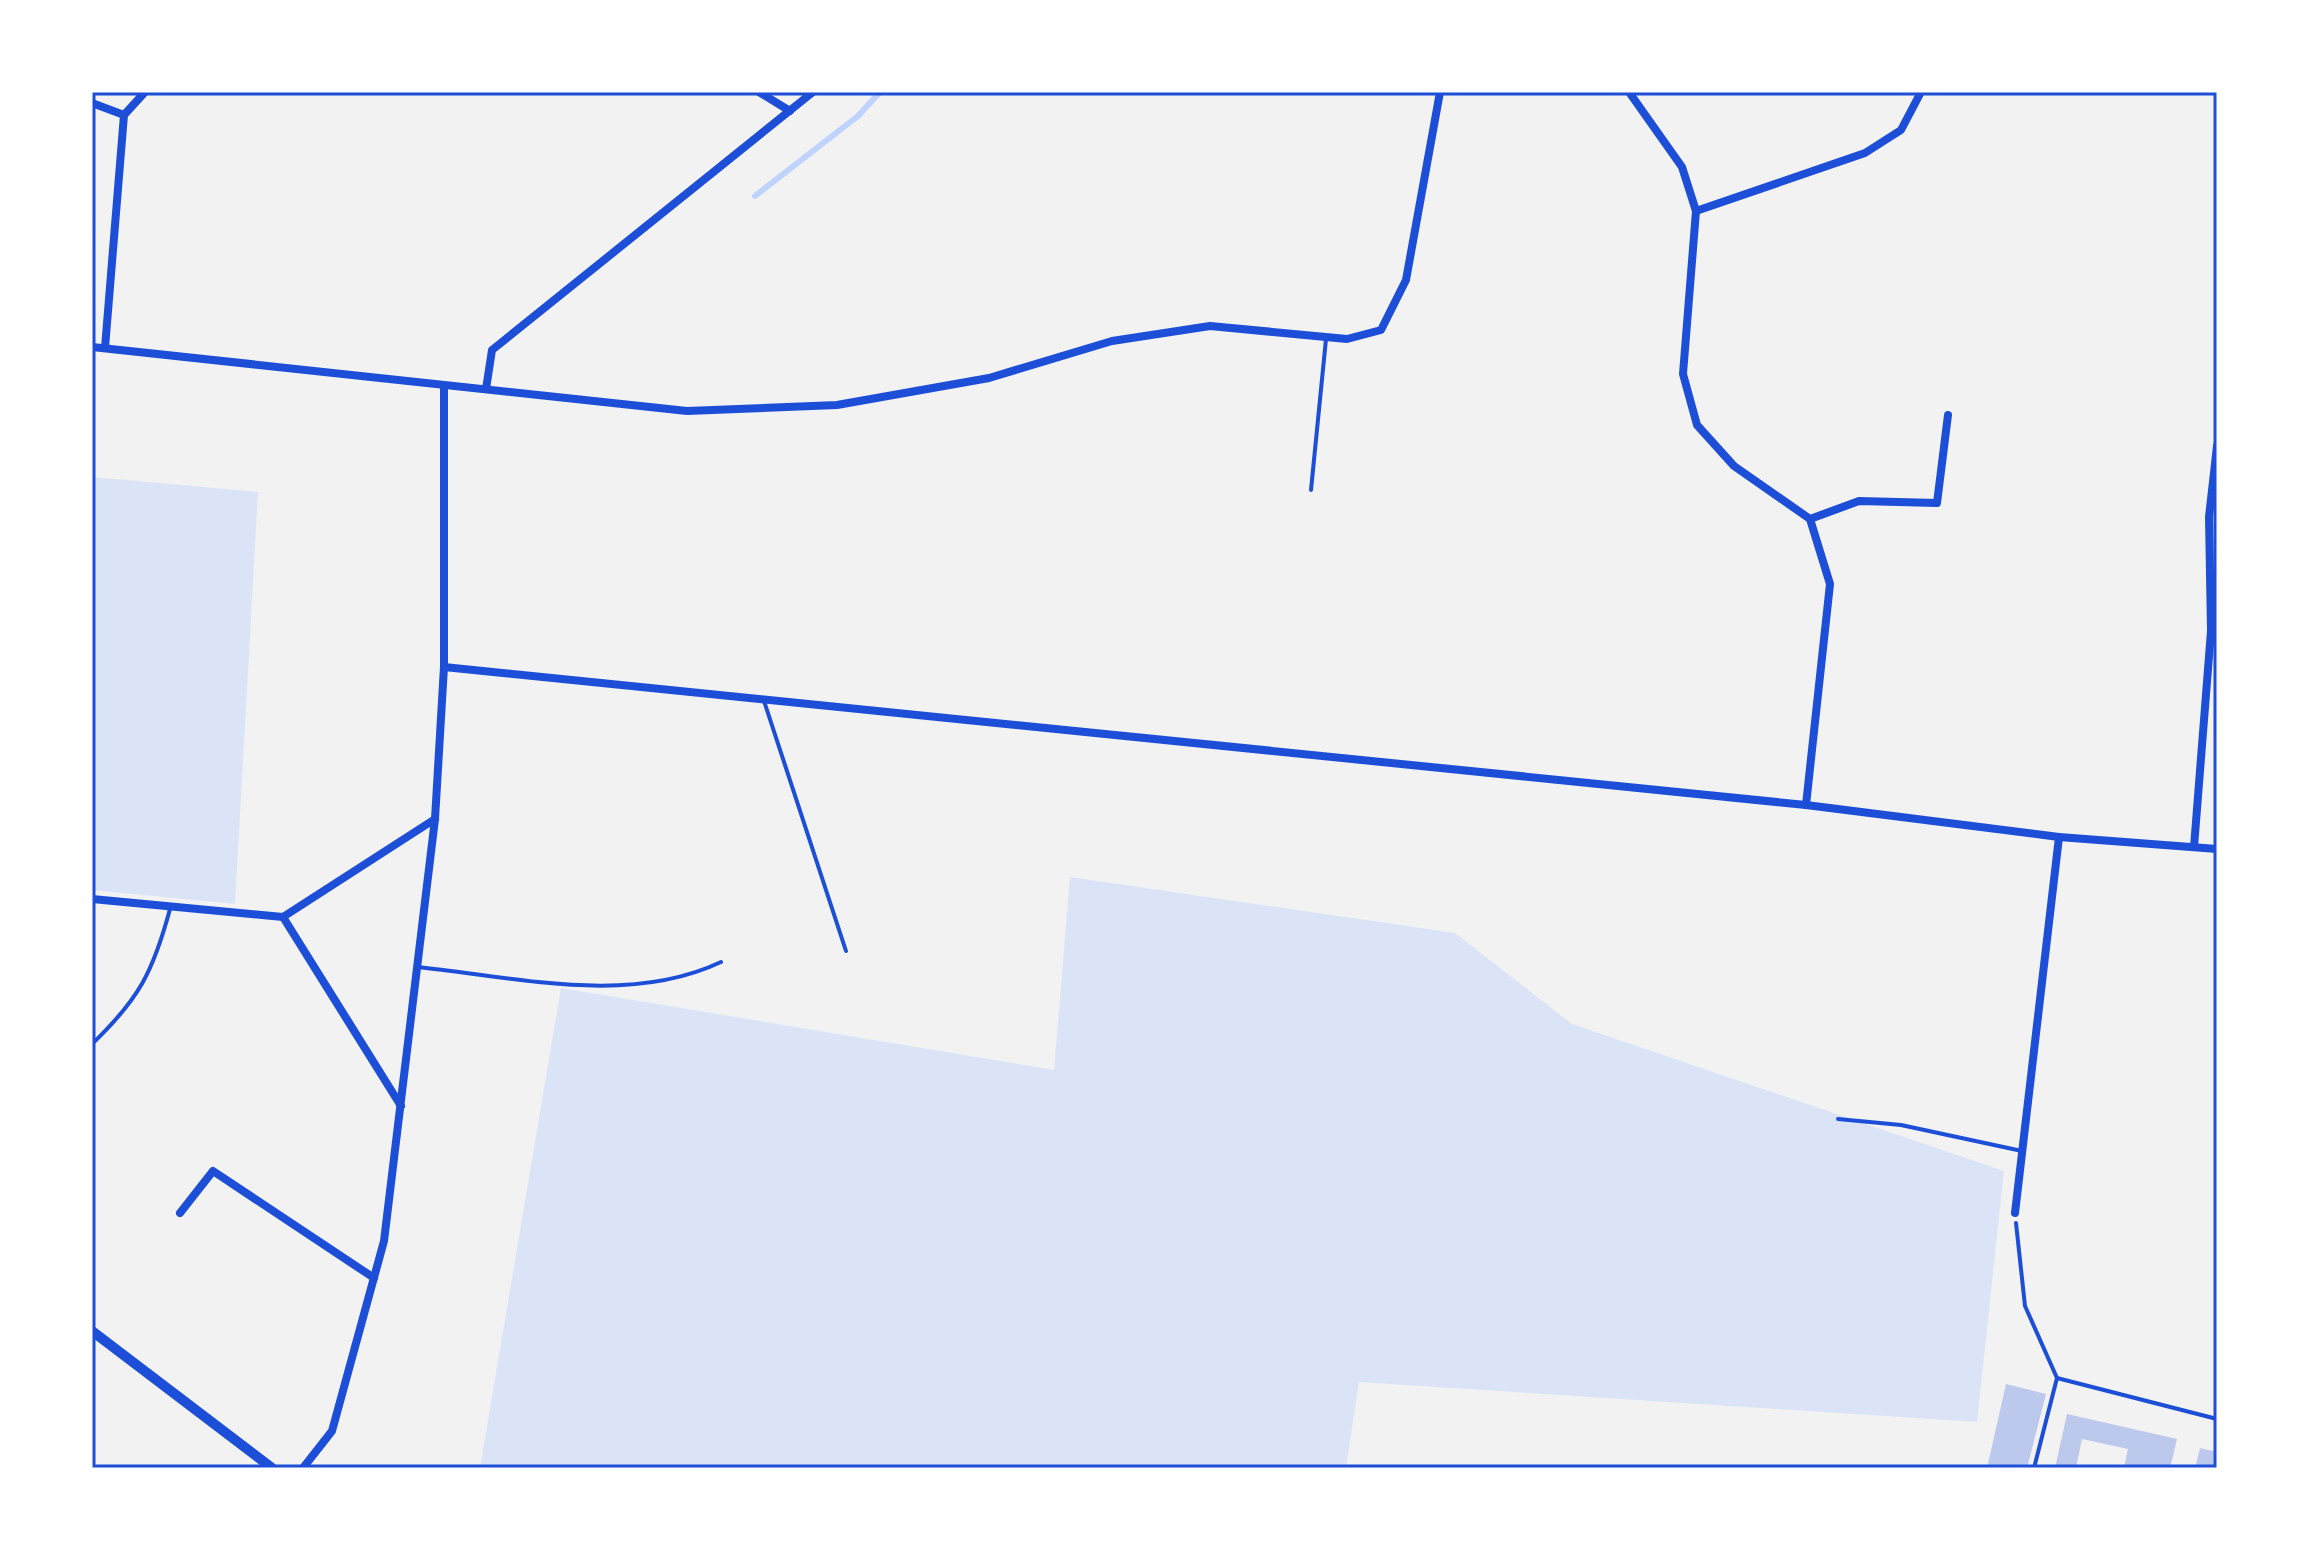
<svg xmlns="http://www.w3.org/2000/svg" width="2309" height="1560" font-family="Jost,sans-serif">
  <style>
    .green { fill: #dbe4f7 }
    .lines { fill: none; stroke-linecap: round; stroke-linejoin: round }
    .stream { stroke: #bfd3fe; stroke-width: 6 }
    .building { fill: #bdc9ec }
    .path { stroke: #1d4ed8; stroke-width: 4 }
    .service { stroke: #1d4ed8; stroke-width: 4 }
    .minor { stroke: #1d4ed8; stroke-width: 8 }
    .tertiary { stroke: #1d4ed8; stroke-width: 10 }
    .neatline { fill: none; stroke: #1d4ed8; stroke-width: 3 }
  </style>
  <rect width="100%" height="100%" fill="#f2f2f2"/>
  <g class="green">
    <polygon points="92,477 258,492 235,904 92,890"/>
    <polygon points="1070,877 1455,933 1572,1024 2004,1171 1977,1422 1359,1382 1346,1468 480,1468 561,988 1054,1070"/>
  </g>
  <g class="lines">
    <polyline class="stream" points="755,196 858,116 880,92"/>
  </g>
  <g class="building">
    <polygon points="2006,1384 2046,1394 2027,1468 1987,1468"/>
    <polygon points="2067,1414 2177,1439 2170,1468 2124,1468 2128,1449 2082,1439 2076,1468 2055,1468"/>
    <polygon points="2200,1448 2217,1452 2217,1468 2195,1468"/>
  </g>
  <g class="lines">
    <g class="path">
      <polyline points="2016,1223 2025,1306 2057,1378 2034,1468"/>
      <polyline points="2057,1378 2217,1419"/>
    </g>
    <g class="service">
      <polyline points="1311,490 1326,339"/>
      <polyline points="764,701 846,951"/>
      <path d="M417 967C515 977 628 1006 721 962"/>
      <path d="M92 1044C139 999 153 972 170 909"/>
      <polyline points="1838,1119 1901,1125 2022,1151"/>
    </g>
    <g class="minor">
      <polyline points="759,92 790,111"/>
      <polyline points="1629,92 1682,167 1696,211 1683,374 1697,425 1734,466 1810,519 1830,584 1806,805"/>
      <polyline points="92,103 124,115"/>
      <polyline points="1696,211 1865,153 1901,130 1921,92"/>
      <polyline points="92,347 687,411 837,405 989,378 1112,341 1210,326 1347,339 1381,330 1406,280 1440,92"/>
      <polyline points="105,348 124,115 145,92"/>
      <polyline points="486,389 492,350 813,92"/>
      <polyline points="1810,519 1859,501 1937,503 1948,415"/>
      <polyline points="444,667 1806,805 2059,837 2217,849"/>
      <polyline points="2194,847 2211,631 2209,517 2217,446"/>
      <polyline points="92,899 283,917 435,819"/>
      <polyline points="283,917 401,1106"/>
      <polyline points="180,1213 213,1171 374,1278"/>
      <polyline points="2015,1213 2059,837"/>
      <polyline points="303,1468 332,1431 384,1241 435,819 444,667 444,387"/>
    </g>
    <polyline class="tertiary" points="92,1331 272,1468"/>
  </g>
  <rect width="2309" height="1560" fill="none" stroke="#ffffff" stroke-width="188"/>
  <rect x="94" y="94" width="2121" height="1372" class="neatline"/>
</svg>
